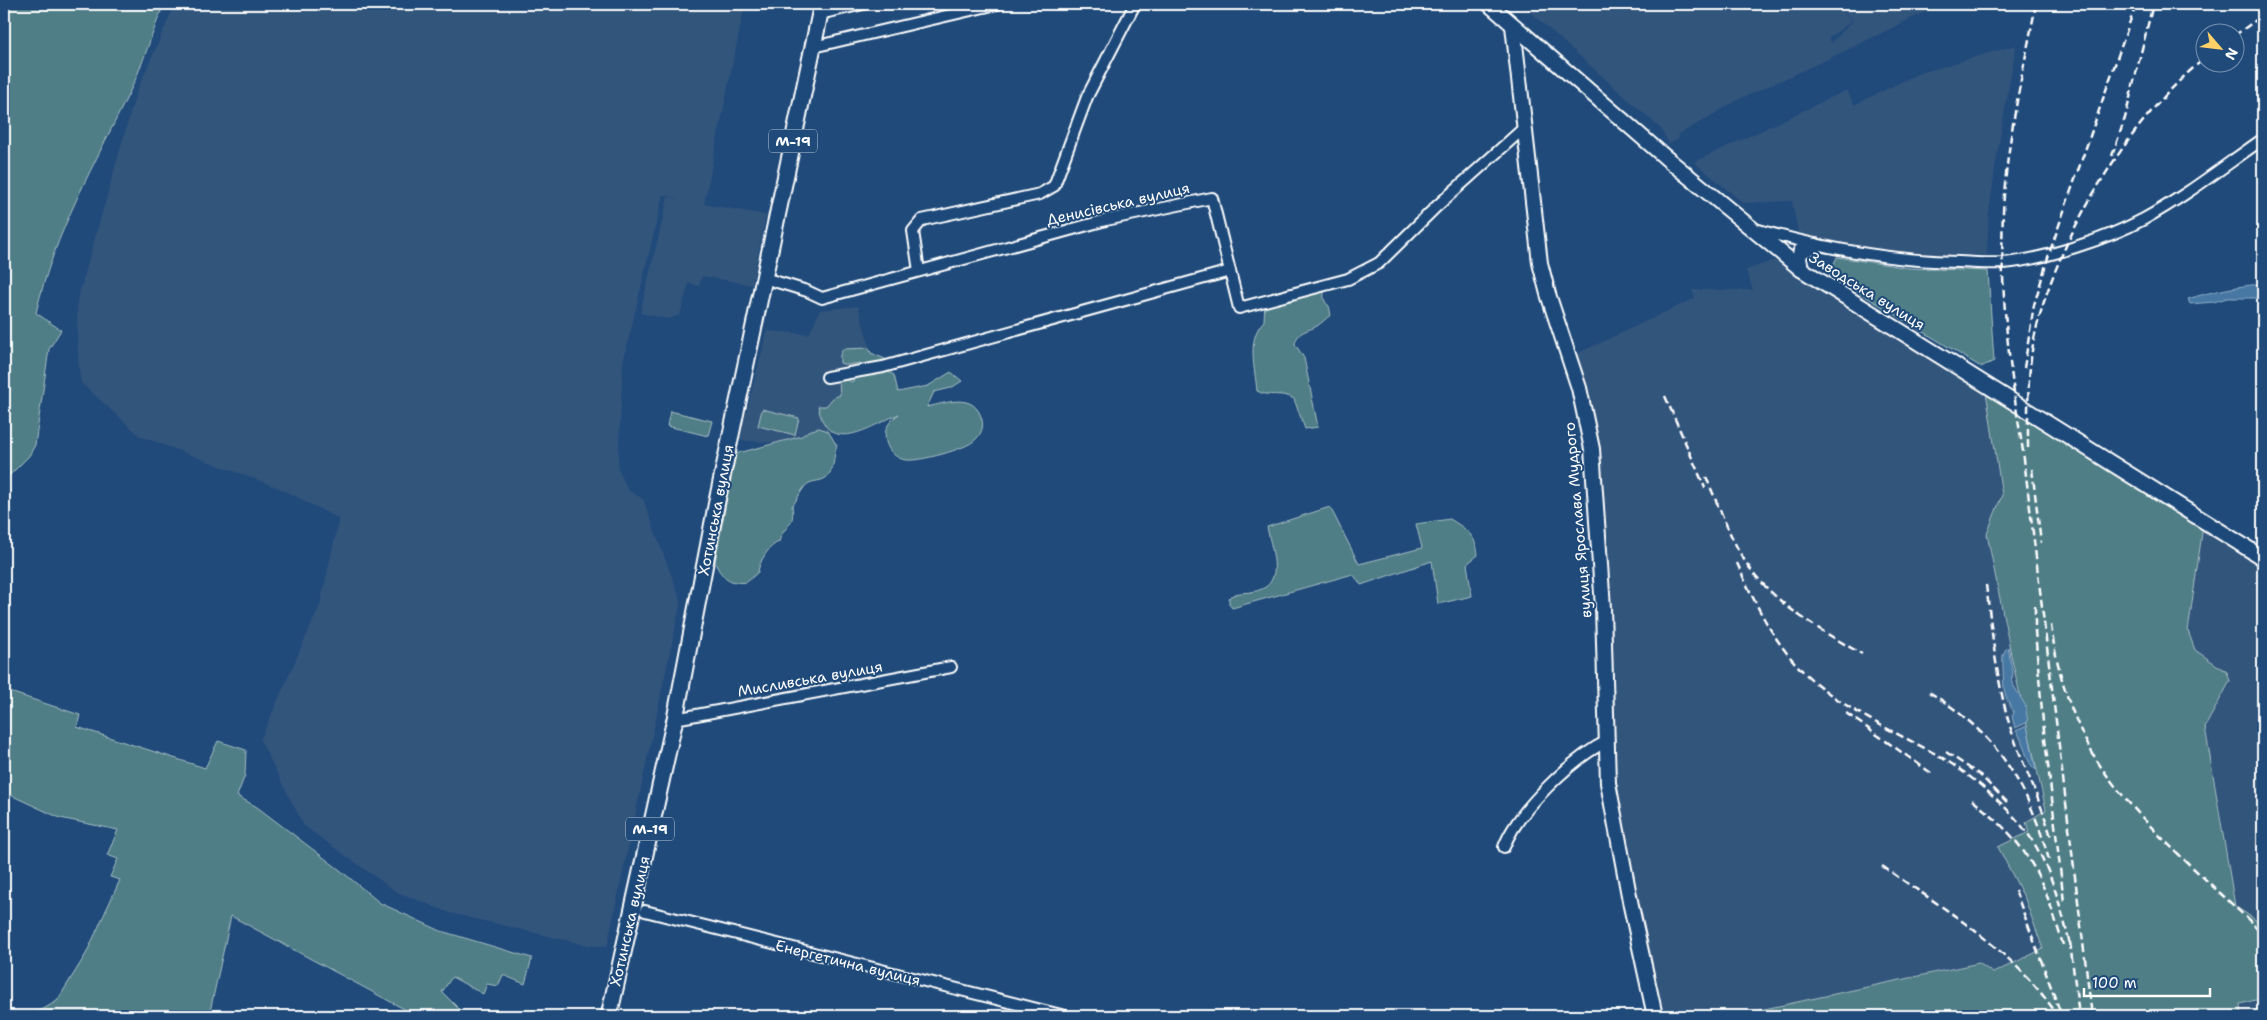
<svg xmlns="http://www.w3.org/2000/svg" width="2267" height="1020" font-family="'Shantell Sans',sans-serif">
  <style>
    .built { fill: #33547c }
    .green { fill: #507e87; stroke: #a8bec3 }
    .water { fill: #4678a3; stroke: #90aec8 }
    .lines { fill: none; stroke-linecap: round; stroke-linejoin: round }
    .minor-casing { stroke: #fff; stroke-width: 14 }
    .major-casing { stroke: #fff; stroke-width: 18 }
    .highway-casing { stroke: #fff; stroke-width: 19 }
    .minor { stroke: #1f4a7a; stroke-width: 10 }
    .major { stroke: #1f4a7a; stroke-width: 14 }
    .highway { stroke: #1f4a7a; stroke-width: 15 }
    .rail { stroke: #fff; stroke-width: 2.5; stroke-dasharray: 8 4; stroke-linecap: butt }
    .labels { text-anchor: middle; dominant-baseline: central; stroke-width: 4; stroke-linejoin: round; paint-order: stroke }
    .shield { fill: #1f4a7a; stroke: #bcc9d7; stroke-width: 1 }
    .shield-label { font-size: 14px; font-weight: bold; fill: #fff }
    .street-label { font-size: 15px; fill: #fff; stroke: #1f4a7a }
  </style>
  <rect width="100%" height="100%" fill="#1f4a7a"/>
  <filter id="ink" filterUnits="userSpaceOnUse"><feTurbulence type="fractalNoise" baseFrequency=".02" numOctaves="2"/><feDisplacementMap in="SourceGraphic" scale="10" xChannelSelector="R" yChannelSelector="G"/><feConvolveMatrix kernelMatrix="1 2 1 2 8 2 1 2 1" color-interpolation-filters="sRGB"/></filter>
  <g filter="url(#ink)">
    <g class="built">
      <polygon points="175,4 745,4 704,204 766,215 752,285 702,276 699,286 689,283 680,315 668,319 640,313 668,197 679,199 663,195 623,363 618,468 628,490 643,499 681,601 607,947 586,945 450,913 395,891 304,826 260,740 320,605 339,519 279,488 140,436 81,383 78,361 77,301 136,93"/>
      <polygon points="1521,4 1836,4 1852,21 1828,38 1833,44 1832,42 1853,21 1837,4 1941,4 1841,53 1738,100 1678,135 1679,139 1669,144 1661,129"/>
      <polygon points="2016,45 1997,156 1989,213 1987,255 1898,254 1858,250 1798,233 1792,201 1743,203 1694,162 1847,90 1854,105 1917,74"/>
      <polygon points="1783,257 1986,392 2002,495 1987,534 2013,664 2046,811 2026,822 2029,832 1998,847 2025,899 2043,949 1993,973 1979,963 1732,1016 1657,1016 1609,783 1593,450 1570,357 1695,298 1692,290 1753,290 1746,270"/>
      <polygon points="858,306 888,410 798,445 739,440 767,331 809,334 820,310"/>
      <polygon points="2203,526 2263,562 2263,925 2235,906 2205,727 2230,681 2226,672 2195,650 2188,631"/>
      <polygon points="2263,998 2263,1016 2241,1016 2240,1004"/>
    </g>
    <g class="green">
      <path d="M4 4H164C152 32 144 62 131 89 96 162 54 233 36 313L61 330 49 349 35 445 29 456 4 481Z"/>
      <polygon points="1837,257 1909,268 1988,271 1994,361 1981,367 1829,274"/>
      <path d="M1324 286C1325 295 1321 299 1329 306L1331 315C1326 318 1322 323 1317 326 1307 332 1298 330 1295 344L1304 358 1318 427 1305 429 1294 399C1282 391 1269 398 1257 391 1255 368 1246 339 1264 321L1265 301Z"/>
      <path d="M869 348 871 353 885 359 887 371 894 375 898 392 928 386 951 372 962 381 951 388 934 392 927 407C946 403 975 391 982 420 984 427 981 435 975 440 967 449 918 462 906 460 890 458 880 439 888 425 891 420 895 417 899 414 870 426 828 458 818 406H826L833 398 840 395 839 381 844 378 852 382 863 368 860 363 847 365 840 363V355L843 349Z"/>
      <polygon points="1986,392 2063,442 2072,445 2203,526 2188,631 2195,650 2227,672 2230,681 2205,727 2235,906 2263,925 2263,998 2240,1004 2241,1016 1732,1016 1979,963 1993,973 2043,949 2025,899 1998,847 2029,832 2026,822 2046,810 2013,664 1987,534 2002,495"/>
      <polygon points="762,409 799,418 795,435 758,426"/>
      <polygon points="670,411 712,421 708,436 667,426"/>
      <path d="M819 428 828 431 837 446C833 455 835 465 830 473 825 482 816 480 809 483 802 487 798 499 792 506 796 527 783 525 779 542 769 545 759 562 758 572L747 582C730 585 720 576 715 562L735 454 802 436 808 431Z"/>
      <path d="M1330 507 1359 564 1422 548 1416 524 1450 519C1466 529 1476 535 1478 555L1467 564 1472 596 1438 604 1432 561 1361 585 1353 574 1232 608 1229 604V598C1235 592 1243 593 1251 592 1287 587 1272 553 1267 527Z"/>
      <polygon points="4,690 80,715 77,727 205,768 218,741 246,750 245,775 237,796 257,807 340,870 380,903 441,931 532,958 525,984 503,975 498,986 487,984 483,994 452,977 442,992 466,1016 417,1016 231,916 209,1016 18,1016 40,1011 57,1001 86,954 120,880 110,877 118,859 107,855 118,830 60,818 4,792"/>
    </g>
    <g class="water">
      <path d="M2263 284V298H2227L2214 302 2190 304 2188 299C2209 292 2241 285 2263 284Z"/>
      <path d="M2008 647 2013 674 2011 681 2025 705 2028 722 2015 728 2012 716 2014 713C2003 695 2004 689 2003 669 2003 659 2001 654 2008 647Z"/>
      <path d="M2027 726 2036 770C2025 763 2025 741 2016 731Z"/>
    </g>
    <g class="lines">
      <defs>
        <g id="minor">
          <polyline points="820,14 863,4"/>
          <polyline points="813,47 997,4"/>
          <path d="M1755 229C1822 248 1888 261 1959 262 1974 263 1989 264 2004 263 2045 259 2107 239 2144 219 2186 196 2224 166 2263 139"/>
          <polyline points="919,271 913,231 922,220 1040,194 1054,186 1087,97 1135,4"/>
          <polyline points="764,278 807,291 822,298 1106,220 1212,198 1239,308 1348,279 1379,263 1437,206 1524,128"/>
          <polyline points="827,377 883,367 1230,271"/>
          <polyline points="675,719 951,667"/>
          <path d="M1504 847C1517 811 1573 758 1607 741"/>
          <polyline points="645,911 1065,1016"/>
        </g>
        <g id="major">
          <polyline points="1489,4 1665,157 1801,269 2263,558"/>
          <polyline points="1513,26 1540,263 1548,294 1579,388 1592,449 1603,608 1608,783 1631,906 1655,1016"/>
          <polyline points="1801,269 1799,258 1801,251 1815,246"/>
        </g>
        <polyline id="highway" points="609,1016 675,719 717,501 822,4"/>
      </defs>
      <use href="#minor" class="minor-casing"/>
      <use href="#major" class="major-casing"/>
      <use href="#highway" class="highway-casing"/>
      <use href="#minor" class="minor"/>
      <use href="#major" class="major"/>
      <use href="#highway" class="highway"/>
      <g class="rail">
        <path d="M2036 4C2024 67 2009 131 2004 195 1998 280 2009 367 2023 451L2092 1016"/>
        <polyline points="2234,36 2263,15"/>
        <polyline points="2112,156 2125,118 2153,4"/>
        <polyline points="2024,368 2034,305 2049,254 2136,4"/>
        <polyline points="1665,396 1705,488"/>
        <path d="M2028 448C2028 412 2027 375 2034 339 2054 243 2128 120 2204 59"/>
        <polyline points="2032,469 2041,543"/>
        <path d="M1706 477C1717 502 1727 529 1740 553 1767 600 1816 628 1862 654"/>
        <path d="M1737 563C1756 606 1776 648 1812 680 1848 711 1891 730 1932 752 1969 772 2020 814 2039 852 2055 882 2063 916 2071 949"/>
        <path d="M1986 585C1992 631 1996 678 2009 723 2021 762 2040 798 2051 837"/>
        <polyline points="2035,606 2035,631 2043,722 2064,902"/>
        <path d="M2051 625C2057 675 2076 733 2106 774 2150 834 2210 881 2263 934"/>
        <path d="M1929 692C1996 733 2029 785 2049 860"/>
        <polyline points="1846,713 1934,775"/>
        <polyline points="1946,752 1980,775 2007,802"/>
        <path d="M1972 800C2030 845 2043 877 2063 945"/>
        <path d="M1882 866C1946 910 2014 950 2058 1016"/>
        <polyline points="2015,890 2061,1014"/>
        <polyline points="2070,942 2079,1016"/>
      </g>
    </g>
  </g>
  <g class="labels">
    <g class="shield">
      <rect x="769" y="129.5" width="48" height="23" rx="4"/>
      <rect x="626" y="817.5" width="48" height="23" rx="4"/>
    </g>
    <g class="shield-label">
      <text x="793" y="141">М-19</text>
      <text x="650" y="829">М-19</text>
    </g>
    <g class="street-label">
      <text transform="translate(1118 204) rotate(-13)">Денисівська вулиця</text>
      <text transform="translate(1867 291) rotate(32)">Заводська вулиця</text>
      <text transform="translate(716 510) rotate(-79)">Хотинська вулиця</text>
      <text transform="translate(1578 520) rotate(-95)">вулиця Ярослава Мудрого</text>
      <text transform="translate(810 679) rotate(-10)">Мисливська вулиця</text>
      <text transform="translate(630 921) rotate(-77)">Хотинська вулиця</text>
      <text transform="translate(848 963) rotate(14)">Енергетична вулиця</text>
    </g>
  </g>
  <rect width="2267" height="1020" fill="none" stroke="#1f4a7a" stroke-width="20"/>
  <rect x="10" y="10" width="2247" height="1000" fill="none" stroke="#fff" stroke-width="2" filter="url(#ink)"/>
  <g transform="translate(2220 48) rotate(118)"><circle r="24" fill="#1f4a7a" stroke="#7992af"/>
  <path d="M0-4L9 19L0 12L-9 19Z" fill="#ffd166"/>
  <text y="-8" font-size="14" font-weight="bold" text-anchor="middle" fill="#ffffff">N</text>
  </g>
  <path d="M2084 988v8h126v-8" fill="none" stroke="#ffffff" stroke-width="2.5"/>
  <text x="2092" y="988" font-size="15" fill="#ffffff" stroke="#1f4a7a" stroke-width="4" paint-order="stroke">100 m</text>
</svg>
